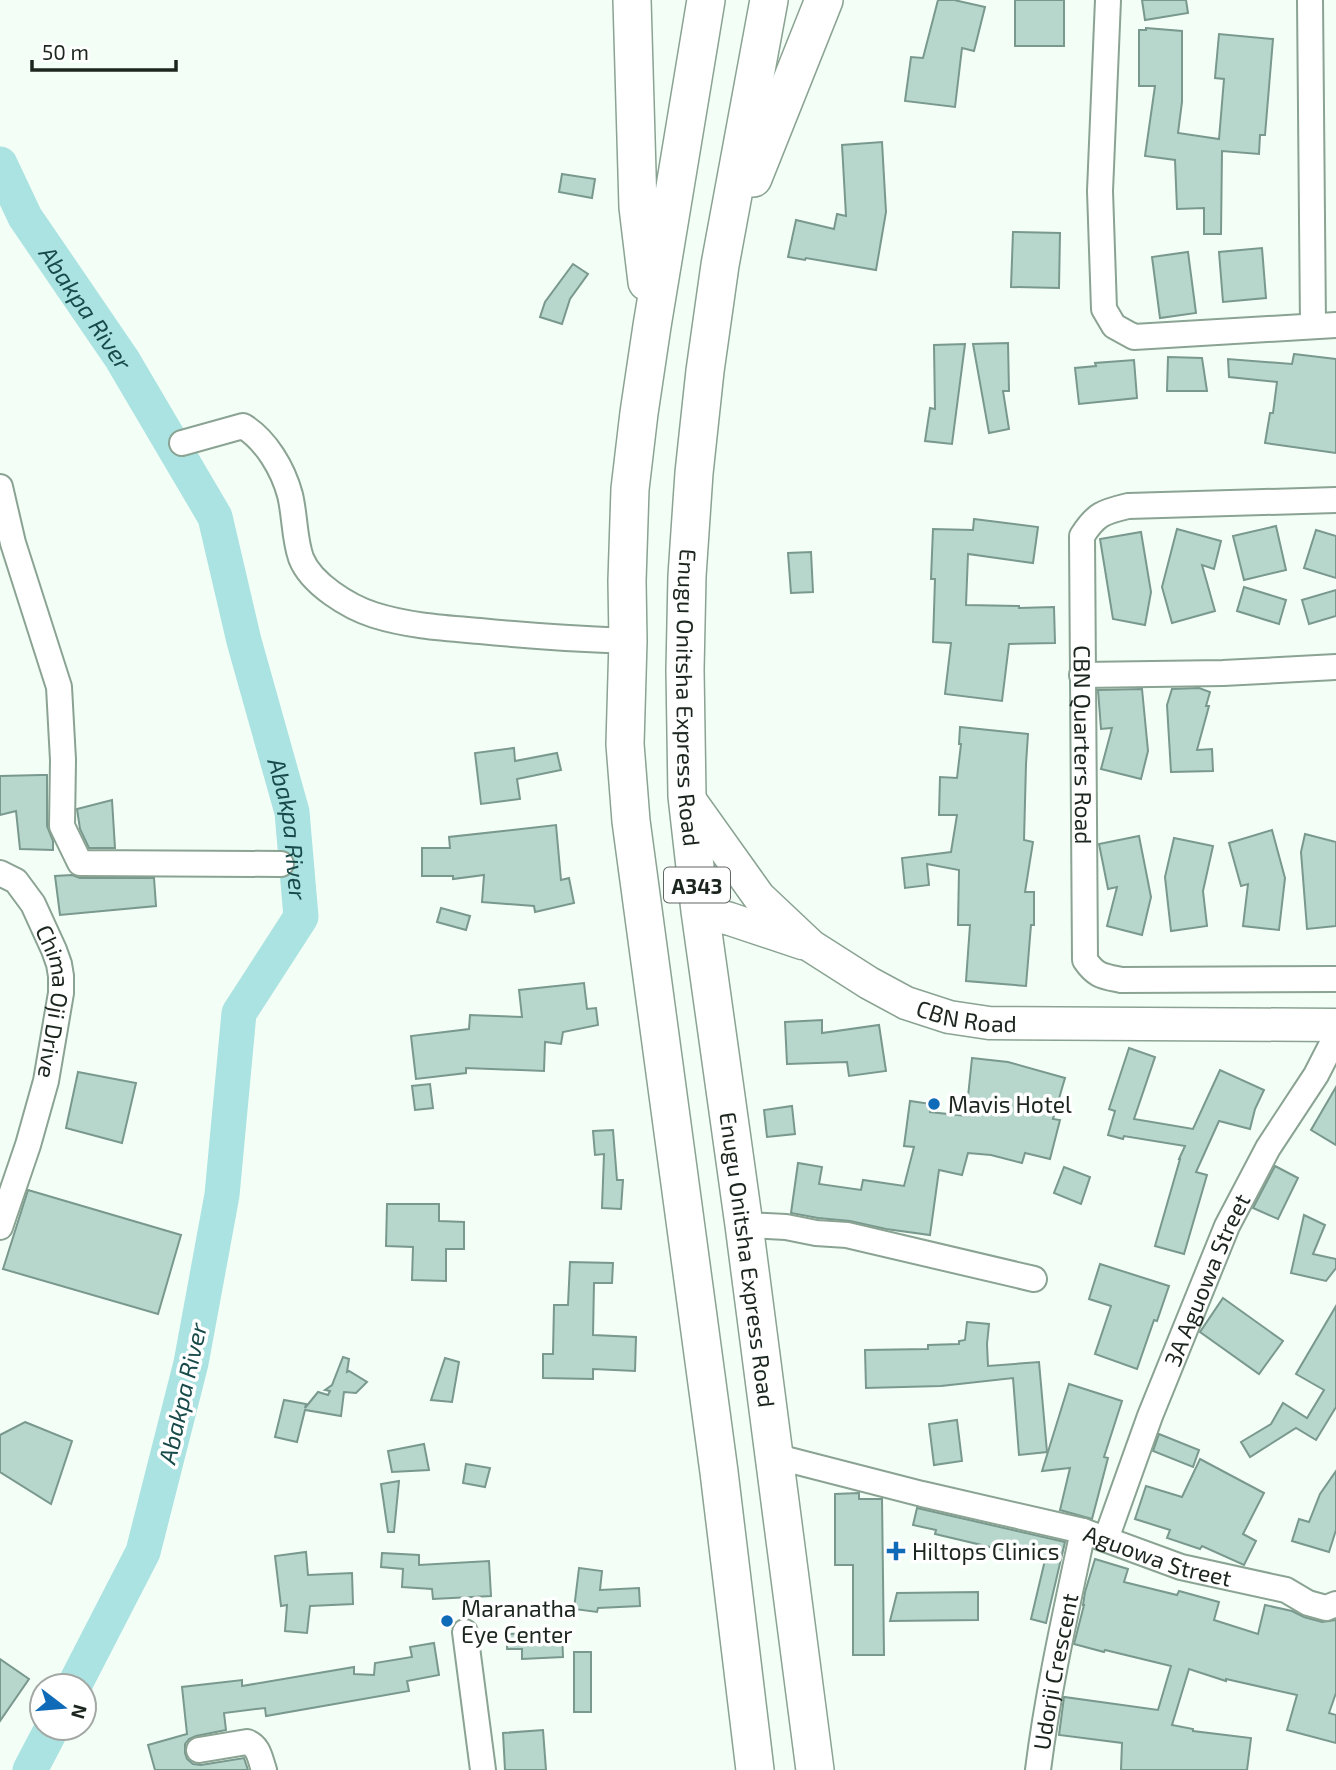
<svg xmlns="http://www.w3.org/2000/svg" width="1336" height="1770" font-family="'Exo 2',sans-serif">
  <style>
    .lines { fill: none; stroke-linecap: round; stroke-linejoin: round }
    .river { stroke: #aae3e1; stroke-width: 35 }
    .building { fill: #b7d7cd; stroke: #79988e; stroke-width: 2 }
    .minor-casing { stroke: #8aa392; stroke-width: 28 }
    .major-casing { stroke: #8aa392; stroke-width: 35 }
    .highway-casing { stroke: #8aa392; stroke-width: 40 }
    .minor { stroke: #fff; stroke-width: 24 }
    .major { stroke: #fff; stroke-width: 32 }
    .highway { stroke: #fff; stroke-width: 37 }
    .poi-dot { fill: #0f6ab7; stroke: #fff; stroke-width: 2.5 }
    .labels { text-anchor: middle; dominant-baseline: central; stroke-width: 7; stroke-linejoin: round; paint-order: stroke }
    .shield { fill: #fff; stroke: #606762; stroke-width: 2 }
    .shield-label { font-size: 21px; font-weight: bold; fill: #1c261f }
    .street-label { font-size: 23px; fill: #1c261f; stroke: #fff }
    .poi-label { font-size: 23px; fill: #1c261f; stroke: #fff; text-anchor: start }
    .water-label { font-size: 24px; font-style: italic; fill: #174a49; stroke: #fff }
  </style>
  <rect width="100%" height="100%" fill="#f3fef6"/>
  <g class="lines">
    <g class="river">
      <path id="s1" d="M0 164 25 217 122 359 215 517 244 641 292 812 301 917 239 1013 222 1195 191 1363 143 1552 74 1686"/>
      <polyline points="30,1770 52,1728"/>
    </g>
  </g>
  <g class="building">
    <polygon points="938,0 954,0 985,7 974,51 962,48 955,107 905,101 911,57 923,58"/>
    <rect x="1015" y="0" width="49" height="46"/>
    <polygon points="1142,0 1186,0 1188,13 1145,20"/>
    <polygon points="1146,28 1182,31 1182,102 1178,133 1219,139 1224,79 1215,78 1219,34 1273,39 1265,135 1260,135 1259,154 1222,151 1221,234 1204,234 1204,208 1177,209 1175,160 1145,156 1155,86 1139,86 1139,30 1146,30"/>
    <polygon points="882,142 886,212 876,270 806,258 805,260 788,257 796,220 834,229 837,214 846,216 842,145"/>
    <polygon points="562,174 595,179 592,198 559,192"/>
    <polygon points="1013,232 1060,233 1059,288 1011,287"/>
    <polygon points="1262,248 1266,298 1223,302 1219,252"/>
    <polygon points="1188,252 1196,313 1160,318 1152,257"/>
    <polygon points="573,264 588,274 570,299 562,324 540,317 545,302"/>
    <polygon points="1008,343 1009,391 1003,391 1009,429 989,433 973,344"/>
    <polygon points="965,344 952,444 925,441 930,408 935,409 934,345"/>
    <polygon points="1294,354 1336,359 1336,453 1265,443 1270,413 1273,413 1277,382 1229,377 1228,359 1292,364"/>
    <polygon points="1168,357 1202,358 1207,391 1167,391"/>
    <polygon points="1134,360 1137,398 1079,404 1075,368 1096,366 1095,363"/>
    <polygon points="974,519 1038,527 1033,563 968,554 966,605 1019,606 1019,608 1054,607 1055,643 1009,644 1002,701 945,694 951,643 933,642 935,579 931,579 933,529 973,530"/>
    <polygon points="1276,526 1286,570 1244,580 1233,536"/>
    <polygon points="1177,529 1221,541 1214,569 1202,565 1215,611 1172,623 1162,587"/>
    <polygon points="1316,530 1336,536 1336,578 1304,568"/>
    <polygon points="1141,532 1151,592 1145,625 1113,619 1100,539"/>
    <polygon points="811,552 813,592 791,593 788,553"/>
    <polygon points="1244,587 1286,600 1279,624 1237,611"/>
    <polygon points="1336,590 1336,616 1309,624 1302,600"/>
    <polygon points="1199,688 1210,692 1206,706 1209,706 1197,750 1212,749 1213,771 1171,772 1167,705 1172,689"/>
    <polygon points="1142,689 1148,751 1141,779 1101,769 1112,728 1101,729 1098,690"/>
    <polygon points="960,727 1028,734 1026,764 1024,840 1033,842 1025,892 1034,892 1034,925 1031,925 1026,986 966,981 970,925 958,925 959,870 927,864 929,885 905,888 902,858 951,852 957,815 939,815 940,777 957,778 961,744 959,744"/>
    <polygon points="514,748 515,761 557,753 561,770 517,779 520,799 481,804 475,753"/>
    <polygon points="41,775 47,775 47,826 53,841 53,850 20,849 16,811 0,815 0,776"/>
    <polygon points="112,800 115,848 89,848 80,829 77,809"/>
    <polygon points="556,825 561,880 569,878 574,903 535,912 534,906 482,902 484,875 453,879 453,876 422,876 422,848 450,848 449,837"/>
    <polygon points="1272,830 1285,878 1279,930 1243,926 1248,884 1241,886 1229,843"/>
    <polygon points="1305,834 1336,842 1336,926 1307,929 1301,852"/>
    <polygon points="1139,836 1151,897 1142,935 1107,926 1117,887 1108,889 1099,844"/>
    <polygon points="1174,838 1213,846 1203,891 1207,926 1171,931 1165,877"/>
    <polygon points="72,875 80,878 154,878 156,906 60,915 55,876"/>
    <polygon points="441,908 470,916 466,930 437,922"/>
    <polygon points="584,983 587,1009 596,1008 598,1025 563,1032 561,1044 545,1042 544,1071 466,1068 466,1073 416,1079 411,1036 469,1029 470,1015 522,1017 519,990"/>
    <polygon points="822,1020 822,1033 879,1025 886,1071 849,1076 847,1062 787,1064 785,1022"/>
    <polygon points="1129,1048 1155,1057 1134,1119 1193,1129 1220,1070 1264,1090 1255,1109 1250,1129 1219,1121 1196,1172 1207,1175 1184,1254 1155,1246 1180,1159 1179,1159 1185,1146 1124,1136 1123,1139 1108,1135 1115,1111 1109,1109"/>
    <polygon points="972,1058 1008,1062 1065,1078 1053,1119 1060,1120 1050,1159 1025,1153 1022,1163 991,1155 968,1153 962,1175 939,1170 930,1235 886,1229 850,1221 818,1218 791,1213 798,1163 822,1167 819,1184 861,1190 863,1180 904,1186 914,1147 904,1146 910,1101 931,1104 930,1112 966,1116"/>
    <polygon points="78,1072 136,1083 122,1143 66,1128"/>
    <polygon points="430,1084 433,1108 415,1110 412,1086"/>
    <polygon points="1336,1087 1336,1145 1311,1130"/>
    <polygon points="792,1106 795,1134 767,1137 764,1110"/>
    <polygon points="613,1130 617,1180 623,1180 621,1209 602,1208 604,1154 595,1155 593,1131"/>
    <polygon points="1275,1166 1298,1178 1278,1219 1253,1208"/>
    <polygon points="1064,1167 1090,1177 1081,1204 1054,1193"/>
    <polygon points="28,1190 181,1235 158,1314 3,1269"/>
    <polygon points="387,1204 439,1204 439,1221 464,1222 464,1249 446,1249 446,1281 412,1280 413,1247 386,1246"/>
    <polygon points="1304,1215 1325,1225 1313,1254 1336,1259 1336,1268 1326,1281 1291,1273"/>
    <polygon points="570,1262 613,1263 612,1283 594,1283 593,1335 636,1337 635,1371 593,1369 593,1379 543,1378 543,1354 553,1354 554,1305 568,1305"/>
    <polygon points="1100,1264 1169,1286 1157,1321 1154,1320 1137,1369 1095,1354 1111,1306 1089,1299"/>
    <polygon points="1223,1298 1283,1341 1259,1374 1200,1332"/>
    <polygon points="1336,1306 1336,1407 1316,1440 1296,1428 1250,1457 1241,1442 1271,1424 1283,1403 1307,1418 1324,1390 1296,1374"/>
    <polygon points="967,1322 989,1324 987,1344 988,1366 1039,1362 1047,1452 1019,1455 1013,1378 941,1386 866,1388 865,1350 928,1349 928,1345 959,1344 959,1341 965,1340"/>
    <polygon points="343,1357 349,1359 347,1372 349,1371 367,1382 356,1393 344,1392 341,1416 305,1410 297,1442 275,1437 284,1400 306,1404 305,1408 318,1392 328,1395 330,1391 325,1390 332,1385"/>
    <polygon points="445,1358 459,1362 452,1402 431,1400"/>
    <polygon points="1069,1384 1122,1401 1104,1457 1108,1458 1092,1519 1060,1510 1070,1468 1042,1471"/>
    <polygon points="957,1420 962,1461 934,1465 929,1424"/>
    <polygon points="25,1422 72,1441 51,1504 0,1472 0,1435"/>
    <polygon points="1159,1434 1199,1450 1193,1467 1153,1451"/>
    <polygon points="424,1444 429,1470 392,1472 388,1451"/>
    <polygon points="1200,1459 1264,1493 1243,1534 1256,1541 1244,1565 1202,1546 1200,1549 1167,1538 1170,1530 1135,1519 1146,1486 1182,1497"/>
    <polygon points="466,1464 490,1468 485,1487 463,1483"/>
    <polygon points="1336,1471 1336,1530 1329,1552 1292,1541 1299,1519 1309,1522 1320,1494"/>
    <polygon points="399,1481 394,1532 388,1532 381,1484"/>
    <polygon points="859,1493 859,1499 882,1499 884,1655 853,1655 853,1565 835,1565 835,1494"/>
    <polygon points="917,1508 1065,1542 1046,1623 1031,1619 1045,1560 935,1534 936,1530 913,1525"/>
    <polygon points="306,1552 308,1575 352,1573 353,1604 310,1606 307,1633 285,1631 287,1605 281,1606 275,1556"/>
    <polygon points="382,1553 419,1555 419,1565 489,1561 491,1596 433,1599 432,1589 402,1587 403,1569 381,1567"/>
    <polygon points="1095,1559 1128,1569 1124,1582 1177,1595 1179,1591 1219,1602 1214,1620 1258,1634 1265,1605 1292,1611 1304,1617 1322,1622 1336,1620 1336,1693 1329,1713 1336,1715 1336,1743 1287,1730 1297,1695 1226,1679 1226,1681 1189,1669 1172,1725 1193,1729 1193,1731 1251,1738 1247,1770 1121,1770 1122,1743 1059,1735 1064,1697 1158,1710 1171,1666 1105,1650 1104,1652 1074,1644 1084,1605 1083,1605 1085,1592"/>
    <polygon points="579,1568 602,1571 600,1590 639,1588 640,1606 598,1608 597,1612 574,1609"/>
    <polygon points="978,1592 978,1620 890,1621 897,1593"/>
    <polygon points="562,1632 563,1657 522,1659 522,1649 507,1649 507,1634"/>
    <polygon points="434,1643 439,1675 407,1681 409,1691 266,1716 265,1708 224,1713 226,1730 196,1736 189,1739 185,1744 185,1753 187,1759 193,1764 201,1765 244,1758 248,1770 155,1770 148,1745 187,1734 182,1687 242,1680 242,1686 354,1667 354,1674 374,1675 375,1663 412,1657 410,1647"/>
    <rect x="574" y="1652" width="17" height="60"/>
    <polygon points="0,1659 29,1679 0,1721"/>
    <polygon points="543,1730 546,1770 505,1770 503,1733"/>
  </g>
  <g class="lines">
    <defs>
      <g id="minor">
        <polyline points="1108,0 1100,191 1104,309 1114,326 1134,337 1336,325"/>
        <polyline points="1310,0 1313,326"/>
        <path d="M182 443 243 426C266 440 283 469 290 495 295 515 294 538 301 558 311 584 349 607 374 615 409 626 444 628 480 631 529 636 579 639 628 641"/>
        <polyline points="0,487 13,543 59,687 63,760 62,826 80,863 281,864"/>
        <path id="s2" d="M1336 500 1128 506C1103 512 1096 514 1082 536L1085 960C1096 976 1102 976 1121 980L1336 979"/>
        <polyline points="1082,675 1223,673 1336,667"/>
        <path id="s3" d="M0 873 16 881 33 904 54 950 59 964 61 976V993L46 1081 28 1145 0 1227"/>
        <polyline points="744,1225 786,1227 816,1233 847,1235 1034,1279"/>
        <path id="s4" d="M774 1456 922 1494 1083 1531 1181 1567 1286 1590 1308 1603 1326 1608 1336 1604"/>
        <path id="s5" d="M1106 1539 1150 1416 1227 1226 1268 1148 1316 1075 1336 1036"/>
        <polyline points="465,1632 483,1770"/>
        <path d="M199 1750 247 1742C259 1746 260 1759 264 1770"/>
        <path id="s6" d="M1038 1770C1048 1690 1066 1611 1083 1531"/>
      </g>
      <g id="major">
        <path id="s7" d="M687 796 759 897 811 946 869 983 906 1003 949 1017 989 1023 1336 1025"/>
        <polyline points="700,911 730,919 802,943"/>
      </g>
      <g id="highway">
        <polyline points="632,0 638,207 647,282"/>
        <polyline points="706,0 652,326 639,413 630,489 627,581 628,641 625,744 631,821 719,1472 755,1770"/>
        <path id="s8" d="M769 0 720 265 705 371 694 473 687 576 685 670 687 796 700 911 744 1225 815 1770"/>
        <polyline points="753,178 824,0"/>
      </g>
    </defs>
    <use href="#minor" class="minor-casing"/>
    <use href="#major" class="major-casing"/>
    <use href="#highway" class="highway-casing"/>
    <use href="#minor" class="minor"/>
    <use href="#major" class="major"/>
    <use href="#highway" class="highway"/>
  </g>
  <g class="poi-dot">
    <circle cx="934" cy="1104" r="7"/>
    <path d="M892.5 1540.5h7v7h7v7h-7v7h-7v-7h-7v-7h7z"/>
    <circle cx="447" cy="1621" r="7"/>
  </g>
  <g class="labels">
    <rect class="shield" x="664" y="867.5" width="66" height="35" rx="5"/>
    <g class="shield-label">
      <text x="697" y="885">A343</text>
    </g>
    <g class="street-label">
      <text stroke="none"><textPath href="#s8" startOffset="704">Enugu Onitsha Express Road</textPath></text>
      <text stroke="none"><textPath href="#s2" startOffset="474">CBN Quarters Road</textPath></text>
      <text stroke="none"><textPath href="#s3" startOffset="149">Chima Oji Drive</textPath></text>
      <text stroke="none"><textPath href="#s7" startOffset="369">CBN Road</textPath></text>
      <text stroke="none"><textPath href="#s8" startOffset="1270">Enugu Onitsha Express Road</textPath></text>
      <text stroke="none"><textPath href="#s5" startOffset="278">3A Aguowa Street</textPath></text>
      <text stroke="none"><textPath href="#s4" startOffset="397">Aguowa Street</textPath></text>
      <text stroke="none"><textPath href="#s6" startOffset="100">Udorji Crescent</textPath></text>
    </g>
    <g class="poi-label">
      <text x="948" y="1104">Mavis Hotel</text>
      <text x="912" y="1551">Hiltops Clinics</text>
      <text x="461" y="1608">Maranatha<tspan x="461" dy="26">Eye Center</tspan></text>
    </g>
    <g class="water-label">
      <text stroke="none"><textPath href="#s1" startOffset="168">Abakpa River</textPath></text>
      <text stroke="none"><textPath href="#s1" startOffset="735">Abakpa River</textPath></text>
      <text transform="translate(182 1393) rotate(-77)">Abakpa River</text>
    </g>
  </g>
  <g transform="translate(63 1707) rotate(106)"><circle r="33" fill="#ffffff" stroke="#a4a8a5" stroke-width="2"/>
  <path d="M0-5L12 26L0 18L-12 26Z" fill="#0f6ab7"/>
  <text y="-10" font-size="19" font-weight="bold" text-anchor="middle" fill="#1c261f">N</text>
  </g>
  <path d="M32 60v10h144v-10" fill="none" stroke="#1c261f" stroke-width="3.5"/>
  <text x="42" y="60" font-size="21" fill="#1c261f" stroke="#ffffff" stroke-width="5" paint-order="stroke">50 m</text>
</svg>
